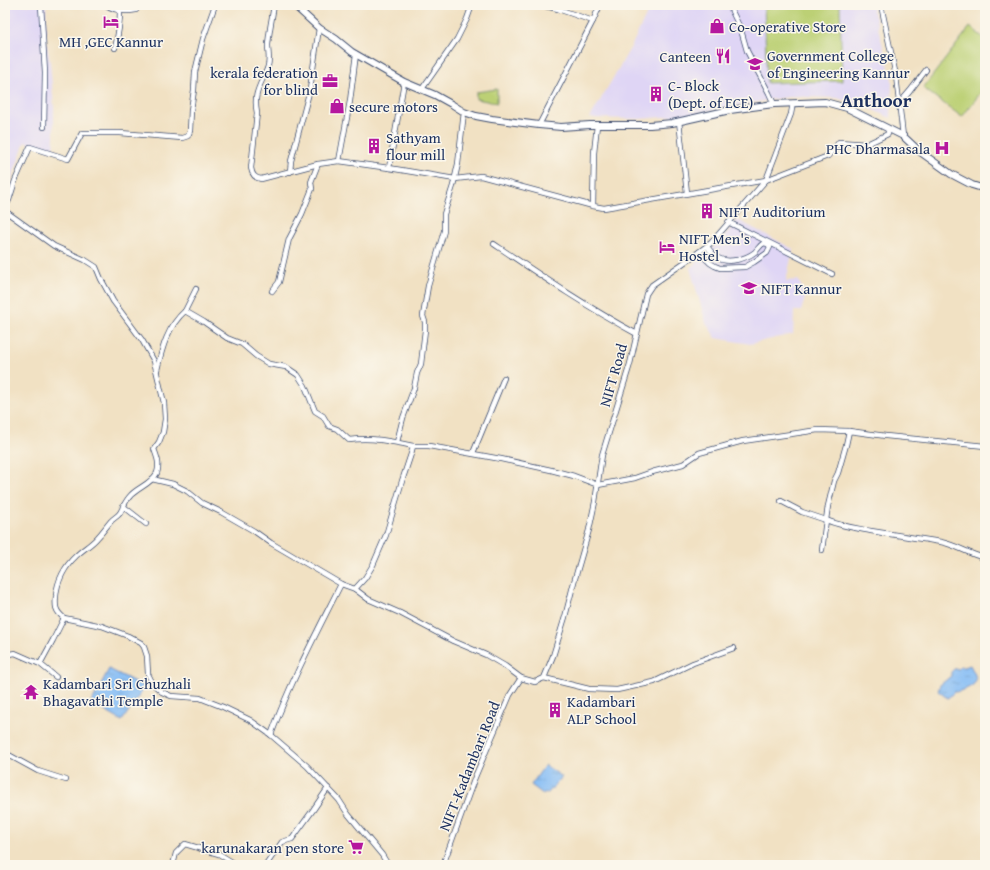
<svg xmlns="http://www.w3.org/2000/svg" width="990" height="870" font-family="'Gentium Book Plus',serif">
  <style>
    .built { fill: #dfd5f5 }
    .park { fill: #bcd074; stroke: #6c8069 }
    .water { fill: url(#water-ripples); stroke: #5076aa }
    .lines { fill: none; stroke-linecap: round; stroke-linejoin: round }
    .street-casing { stroke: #3b4a6d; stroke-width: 6 }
    .secondary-casing { stroke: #3b4a6d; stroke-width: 8 }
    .street { stroke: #fff; stroke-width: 4.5 }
    .secondary { stroke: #fff; stroke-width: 6 }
    .labels { text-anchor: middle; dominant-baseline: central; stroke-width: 3; stroke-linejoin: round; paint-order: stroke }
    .poi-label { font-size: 15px; fill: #1b2f5e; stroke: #fbf7ec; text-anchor: start }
    .street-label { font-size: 15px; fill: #1b2f5e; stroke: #fbf7ec }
    .district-label { font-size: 19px; font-weight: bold; fill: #1b2f5e; stroke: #fbf7ec }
  </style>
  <defs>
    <pattern id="water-ripples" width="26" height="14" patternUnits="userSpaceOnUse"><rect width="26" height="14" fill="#84bcf5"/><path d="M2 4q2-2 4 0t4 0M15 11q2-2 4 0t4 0" fill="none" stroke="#6b99ca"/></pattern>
  </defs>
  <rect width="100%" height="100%" fill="#fbf7ec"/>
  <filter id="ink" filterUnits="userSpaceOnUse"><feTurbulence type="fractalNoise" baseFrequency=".025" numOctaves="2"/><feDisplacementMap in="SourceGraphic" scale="8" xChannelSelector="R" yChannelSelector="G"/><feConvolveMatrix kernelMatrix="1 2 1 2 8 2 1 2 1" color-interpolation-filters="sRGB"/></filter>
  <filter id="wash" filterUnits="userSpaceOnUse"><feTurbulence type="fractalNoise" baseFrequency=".012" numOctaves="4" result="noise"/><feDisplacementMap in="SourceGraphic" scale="16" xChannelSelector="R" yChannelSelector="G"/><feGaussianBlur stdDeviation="0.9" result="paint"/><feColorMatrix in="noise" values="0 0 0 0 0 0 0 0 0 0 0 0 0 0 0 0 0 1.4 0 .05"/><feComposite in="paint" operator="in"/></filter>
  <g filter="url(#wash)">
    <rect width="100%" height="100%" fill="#f1e1c3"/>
    <g class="built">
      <polygon points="8,5 46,5 46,40 50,63 54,108 54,138 53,151 25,142 10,183 5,200 5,8"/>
      <polygon points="651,5 872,5 892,80 891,118 866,107 837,98 806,97 796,96 768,100 687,115 639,119 590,118 631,47"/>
      <polygon points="738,220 793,249 786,281 798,280 806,295 801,311 794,311 793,334 750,344 716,338 706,323 690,268 719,242"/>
    </g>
    <g class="park">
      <polygon points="764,5 840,5 842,81 767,83"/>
      <polygon points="970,27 985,39 985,87 962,117 923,88"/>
      <polygon points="497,89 497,103 476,99 476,92"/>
    </g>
    <g class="water">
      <path d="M970 665C972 669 976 675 976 680 975 687 959 692 954 692L948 698C944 696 941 693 938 691L940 685 951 676V672L954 669H958L960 667H965Z"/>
      <polygon points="109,669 145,687 122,721 91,703"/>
      <polygon points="545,765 562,777 548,793 543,794 531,785"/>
    </g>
  </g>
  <g filter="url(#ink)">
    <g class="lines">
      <defs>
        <g id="street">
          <polyline points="41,5 45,73 44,127"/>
          <polyline points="89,5 96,6 102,5"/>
          <path d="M106 5C115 11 125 12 136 10L139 5"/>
          <path d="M274 5C272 18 269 32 268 45 268 52 270 59 268 66 267 70 265 74 263 78 257 91 254 98 257 113L251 168C252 174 254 178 261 179L318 164 339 161 389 168"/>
          <polyline points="541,5 558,9 593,21"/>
          <polyline points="729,5 741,30 747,51 769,93 774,104"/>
          <polyline points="881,5 896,76 903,136"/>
          <path d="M115 48C118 36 120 23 120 11"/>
          <polyline points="404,82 389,168 455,179 481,176 593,206 604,208 766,180 828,156 839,142 867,144 888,134 888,129"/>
          <polyline points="422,89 457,39 467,19 472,5"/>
          <polyline points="899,104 910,91 926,70"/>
          <polyline points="679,121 687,193"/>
          <polyline points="539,125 593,21 600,5"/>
          <polyline points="339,161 350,101 356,54"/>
          <polyline points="290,172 291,161 310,89 319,28"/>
          <polyline points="593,206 594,153 597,125"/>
          <polyline points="5,207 9,200 15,181 30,147 68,159 82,133 120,133 182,138 188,136 190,131 191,110 194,90 195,72 203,39 215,5"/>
          <path d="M5 211 54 246 85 260 96 267 101 279 113 301 142 340 154 361 164 403 165 419 163 432 159 442 154 449C157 457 160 464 157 473 151 484 139 487 131 495 125 501 124 506 120 513 118 516 114 518 111 521 106 527 102 533 97 538 91 545 83 549 76 556 65 566 57 581 56 596 55 606 55 611 64 618L102 626 128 636 141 643 144 647 147 656 148 674 153 684 162 692 171 696 200 698 223 707 250 720 271 735 307 766 339 800 348 814 382 855 388 865"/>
          <polyline points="728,222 832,274"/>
          <path d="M494 244C540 275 587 307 637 334"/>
          <path d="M699 252 710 263 715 266 720 268 745 267 754 262 767 253 770 247 768 244 764 243C760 245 758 249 755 252 746 259 728 264 718 258 713 255 710 251 707 246"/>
          <polyline points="272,291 279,282 289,239 302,214 312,189 311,182 318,164"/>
          <polyline points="185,311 196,289"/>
          <path d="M157 370C162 348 168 326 185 311L204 322 227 338 242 344 256 356 269 364 286 367 298 375 305 386 315 411 323 416 329 426 337 429 349 440C371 437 391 441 413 446L411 454 402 481 386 535 373 565 365 578 355 589"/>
          <polyline points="397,442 403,418 414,388 417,373 421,364 425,330 425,322 423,316 428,286 444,231 444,214 453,186 458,164 464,112"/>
          <polyline points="413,446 429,446 501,459 551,470 574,476 598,485 635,478 652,472 683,464 699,453 743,441 818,430 849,431"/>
          <polyline points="473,453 504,378"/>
          <polyline points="152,479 173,484 187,491 202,503 221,512 254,531 271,543 341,584 355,589 368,599 400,613 453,641 486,655 505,666 521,678 535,682 544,678 553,656 565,617 574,582 589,530 595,502 602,455 630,364 646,294 652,285 692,257 711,243 766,180 791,114 793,103"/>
          <polyline points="781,501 802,512 826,520 828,506 834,481 838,473 846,445 849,431 886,436 985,446"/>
          <polyline points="123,506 146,524"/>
          <path d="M822 550 826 520C840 526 855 528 871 531 894 535 918 538 941 542 957 545 970 555 985 558"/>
          <polyline points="5,655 15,653 40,664 53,640 64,618"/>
          <polyline points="40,664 56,677"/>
          <polyline points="544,678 589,689 617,690 654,682 693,663 734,648"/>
          <path d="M271 735C290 683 316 634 341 584"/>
          <polyline points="5,753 38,771 66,780"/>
          <polyline points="173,865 176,853 185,844 219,854 237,865"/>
          <polyline points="266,865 282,842 292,839 313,810 328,788"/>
          <polyline points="443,865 475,777 510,695 521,678"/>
        </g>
        <polyline id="secondary" points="294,5 319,28 336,39 352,52 404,82 435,95 453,105 464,112 476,116 492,119 539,125 561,127 590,125 650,125 672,123 730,110 774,104 825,102 847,108 903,136 919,151 951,174 972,185 985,189"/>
      </defs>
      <use href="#street" class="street-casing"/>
      <use href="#secondary" class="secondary-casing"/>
      <use href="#street" class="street"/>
      <use href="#secondary" class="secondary"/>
    </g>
  </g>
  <defs>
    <symbol id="hotel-bare" viewBox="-9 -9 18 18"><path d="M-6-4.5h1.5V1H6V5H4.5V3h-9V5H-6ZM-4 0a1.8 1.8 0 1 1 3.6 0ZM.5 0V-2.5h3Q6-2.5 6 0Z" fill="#b5179e" stroke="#fbf7ec" stroke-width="2.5" paint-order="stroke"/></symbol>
    <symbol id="shop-bare" viewBox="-9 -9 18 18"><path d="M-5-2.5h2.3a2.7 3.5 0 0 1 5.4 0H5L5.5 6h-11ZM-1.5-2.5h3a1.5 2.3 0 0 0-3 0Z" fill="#b5179e" stroke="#fbf7ec" stroke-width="2.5" paint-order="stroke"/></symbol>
    <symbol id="restaurant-bare" viewBox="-9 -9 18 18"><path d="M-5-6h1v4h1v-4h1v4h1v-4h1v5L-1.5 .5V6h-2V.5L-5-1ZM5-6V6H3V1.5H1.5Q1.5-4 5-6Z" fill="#b5179e" stroke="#fbf7ec" stroke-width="2.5" paint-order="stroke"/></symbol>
    <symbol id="university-bare" viewBox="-9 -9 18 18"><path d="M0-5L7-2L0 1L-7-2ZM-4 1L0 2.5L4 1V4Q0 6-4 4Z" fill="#b5179e" stroke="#fbf7ec" stroke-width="2.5" paint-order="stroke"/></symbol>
    <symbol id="office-bare" viewBox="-9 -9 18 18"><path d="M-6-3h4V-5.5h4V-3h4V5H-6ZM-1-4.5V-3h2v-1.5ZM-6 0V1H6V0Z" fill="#b5179e" stroke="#fbf7ec" stroke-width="2.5" paint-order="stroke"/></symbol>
    <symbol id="building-bare" viewBox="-9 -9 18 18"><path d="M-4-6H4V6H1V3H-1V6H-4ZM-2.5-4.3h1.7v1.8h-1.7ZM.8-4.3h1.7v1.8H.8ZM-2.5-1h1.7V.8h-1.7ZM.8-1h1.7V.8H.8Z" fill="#b5179e" stroke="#fbf7ec" stroke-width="2.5" paint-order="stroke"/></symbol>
    <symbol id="hospital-bare" viewBox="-9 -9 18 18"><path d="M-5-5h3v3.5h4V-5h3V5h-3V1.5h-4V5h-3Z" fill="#b5179e" stroke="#fbf7ec" stroke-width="2.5" paint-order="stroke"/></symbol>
    <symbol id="temple-bare" viewBox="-9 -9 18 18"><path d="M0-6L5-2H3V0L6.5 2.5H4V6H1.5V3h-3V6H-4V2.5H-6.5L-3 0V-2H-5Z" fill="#b5179e" stroke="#fbf7ec" stroke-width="2.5" paint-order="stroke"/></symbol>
    <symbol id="supermarket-bare" viewBox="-9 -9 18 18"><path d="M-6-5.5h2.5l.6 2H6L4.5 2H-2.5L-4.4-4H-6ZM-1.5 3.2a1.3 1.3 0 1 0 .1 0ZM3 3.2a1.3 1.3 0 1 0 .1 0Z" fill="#b5179e" stroke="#fbf7ec" stroke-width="2.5" paint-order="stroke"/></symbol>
  </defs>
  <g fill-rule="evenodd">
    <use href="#hotel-bare" x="100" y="11" width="22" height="22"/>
    <use href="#shop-bare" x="706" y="15" width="22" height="22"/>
    <use href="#restaurant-bare" x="712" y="45" width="22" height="22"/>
    <use href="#university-bare" x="744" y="53" width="22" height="22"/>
    <use href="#office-bare" x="319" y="70" width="22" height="22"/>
    <use href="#building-bare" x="645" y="83" width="22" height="22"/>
    <use href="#shop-bare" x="326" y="95" width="22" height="22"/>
    <use href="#building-bare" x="363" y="135" width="22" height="22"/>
    <use href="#hospital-bare" x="931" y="137" width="22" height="22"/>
    <use href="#building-bare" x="696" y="200" width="22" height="22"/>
    <use href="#hotel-bare" x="656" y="236" width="22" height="22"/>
    <use href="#university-bare" x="738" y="277" width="22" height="22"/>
    <use href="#temple-bare" x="20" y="681" width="22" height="22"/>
    <use href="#building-bare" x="544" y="699" width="22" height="22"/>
    <use href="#supermarket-bare" x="345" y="836" width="22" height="22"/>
  </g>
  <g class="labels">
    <g class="poi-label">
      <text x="729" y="26">Co-operative Store</text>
      <text x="111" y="41" text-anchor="middle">MH ,GEC Kannur</text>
      <text x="767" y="55">Government College<tspan x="767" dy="17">of Engineering Kannur</tspan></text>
      <text x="711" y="56" text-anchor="end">Canteen</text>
      <text x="318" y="72" text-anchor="end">kerala federation<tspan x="318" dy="17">for blind</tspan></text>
      <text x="668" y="85">C- Block<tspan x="668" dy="17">(Dept. of ECE)</tspan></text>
      <text x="349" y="106">secure motors</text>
      <text x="386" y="137">Sathyam<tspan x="386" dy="17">flour mill</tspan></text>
      <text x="930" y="148" text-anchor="end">PHC Dharmasala</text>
      <text x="719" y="211">NIFT Auditorium</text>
      <text x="679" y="238">NIFT Men's<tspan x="679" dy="17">Hostel</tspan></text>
      <text x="761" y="288">NIFT Kannur</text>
      <text x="43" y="683">Kadambari Sri Chuzhali<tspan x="43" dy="17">Bhagavathi Temple</tspan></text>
      <text x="567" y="701">Kadambari<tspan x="567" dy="17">ALP School</tspan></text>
      <text x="344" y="847" text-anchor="end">karunakaran pen store</text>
    </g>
    <g class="street-label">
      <text transform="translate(613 375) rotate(-74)">NIFT Road</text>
      <text transform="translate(469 766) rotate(-68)">NIFT-Kadambari Road</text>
    </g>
    <g class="district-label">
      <text x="876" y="100">Anthoor</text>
    </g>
  </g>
  <rect width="990" height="870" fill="none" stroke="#fbf7ec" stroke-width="20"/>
</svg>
